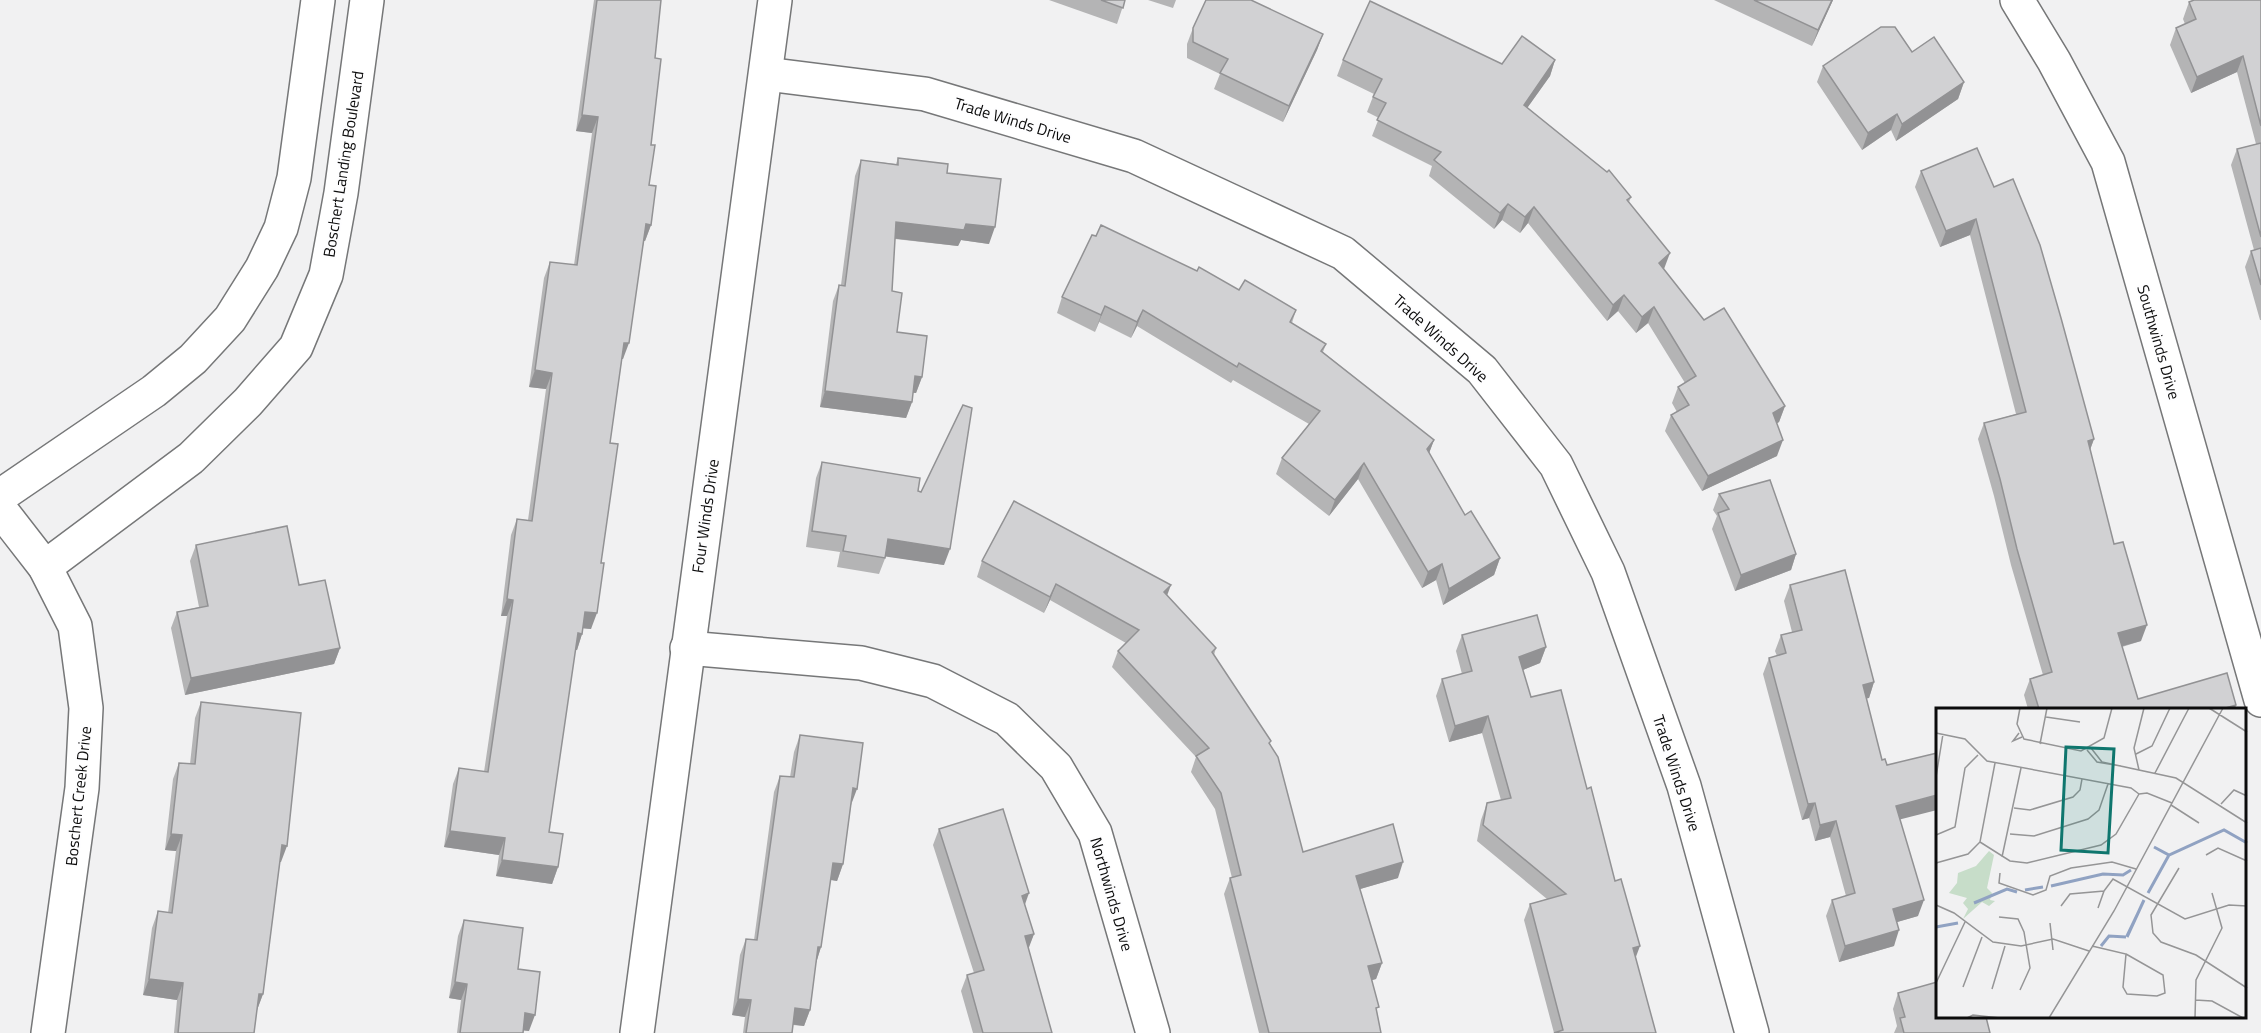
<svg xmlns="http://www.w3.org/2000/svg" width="2261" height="1033" font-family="'Titillium Web',sans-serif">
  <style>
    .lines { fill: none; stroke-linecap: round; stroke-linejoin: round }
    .minor-casing { stroke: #767778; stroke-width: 36 }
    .minor { stroke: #fff; stroke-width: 33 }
    .wall { fill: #b4b4b5 }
    .shaded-wall { fill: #929294 }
    .building { fill: #d1d1d3; stroke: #929294; stroke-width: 1.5 }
    .labels { text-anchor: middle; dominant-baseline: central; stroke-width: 4.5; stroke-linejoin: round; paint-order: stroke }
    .street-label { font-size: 16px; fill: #0c0c0c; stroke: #fefeff }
    .inset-river { fill: none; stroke: #90a2c2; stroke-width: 3 }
    .inset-road { fill: none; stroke: #959596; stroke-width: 1.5 }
    .view { fill: #0f766e; fill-opacity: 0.15; stroke: #0f766e; stroke-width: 3 }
    .inset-edge { fill: none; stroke: #0c0c0c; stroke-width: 3 }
  </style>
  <rect width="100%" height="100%" fill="#f1f1f2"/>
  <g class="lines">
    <defs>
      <g id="minor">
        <polyline points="2017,0 2054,61 2108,162 2261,700"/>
        <polyline points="766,74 925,94 1134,156 1343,253 1482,370 1556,465 1608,572 1684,786 1752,1033"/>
        <polyline points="0,496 154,391 193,359 230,319 262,268 281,228 294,178 318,0"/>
        <polyline points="0,509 45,567 75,626 86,708 82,788 48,1033"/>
        <polyline points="45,567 191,458 248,402 296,347 326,275 341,193 367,0"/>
        <polyline points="687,648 861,663 933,681 1007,719 1056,767 1095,833 1153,1033"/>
        <polyline points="637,1033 775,0"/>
      </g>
    </defs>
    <use href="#minor" class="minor-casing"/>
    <use href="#minor" class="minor"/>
  </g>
  <g class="wall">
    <polygon points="594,0 661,0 655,58 649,185 651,225 645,241 644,241 623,359 622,359 610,443 591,629 583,628 582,634 577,650 575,650 549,832 558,867 552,884 496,876 499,855 444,847 453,784 459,768 484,772 507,616 501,616 511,535 517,519 528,520 546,389 529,387 544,278 550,262 574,265 592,133 576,131"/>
    <polygon points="1049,0 1125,0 1117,24"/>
    <polygon points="1148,0 1176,0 1173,8"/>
    <polygon points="1714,0 1833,0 1812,46"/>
    <polygon points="2261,0 2261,320 2260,320 2245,267 2251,251 2254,250 2231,165 2237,149 2256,144 2237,72 2191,93 2170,45 2176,28 2185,24 2183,19 2189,2"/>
    <polygon points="1193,28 1323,34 1317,50 1283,122 1214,89 1220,74 1187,58 1187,44"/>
    <polygon points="1912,52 1964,82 1958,99 1896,141 1891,130 1862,150 1817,82 1823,66"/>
    <polygon points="1343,60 1502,64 1555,60 1550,76 1527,108 1631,197 1629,202 1664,269 1664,270 1704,320 1785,406 1779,422 1777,423 1777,456 1702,491 1665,431 1671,415 1677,412 1672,403 1678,387 1685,383 1648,323 1636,333 1618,311 1607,321 1528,223 1520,233 1502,220 1494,229 1429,176 1432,166 1372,136 1379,118 1367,112 1374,94 1337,76"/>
    <polygon points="1977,148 2094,439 2090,450 2114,544 2141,641 2122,647 2138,699 2235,709 2028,709 2024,695 2030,679 2043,675 2011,565 1994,496 1978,439 1984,423 2016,414 1970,235 1940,247 1915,187 1921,171"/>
    <polygon points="898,158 947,173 989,244 961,240 958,246 895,239 892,291 897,332 922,377 916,393 913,393 912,402 906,418 820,407 833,301 839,285 841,285 855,176 861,160 896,164"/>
    <polygon points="1197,271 1239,290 1296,310 1292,323 1326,344 1323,352 1434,440 1429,453 1465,515 1500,558 1494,575 1443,605 1436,580 1422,588 1358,479 1329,516 1276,474 1282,458 1309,424 1233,380 1231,383 1137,326 1131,338 1099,322 1095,332 1057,313 1062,297"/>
    <polygon points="822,462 918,491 944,565 886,556 879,574 837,567 840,552 806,547 816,478"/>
    <polygon points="1719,494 1796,554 1791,570 1735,591 1712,529 1717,516 1713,510"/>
    <polygon points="196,545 299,585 340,648 334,664 185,695 171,628 177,612 199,607 190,561"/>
    <polygon points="982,561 1167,595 1216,648 1214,655 1270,744 1303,852 1398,878 1360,889 1382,963 1376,979 1371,980 1381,1033 1259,1033 1224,894 1230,878 1232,878 1215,809 1191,772 1196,757 1112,667 1118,651 1126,643 1050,600 1044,613 977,577"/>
    <polygon points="1790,585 1874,682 1869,698 1866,698 1882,760 1900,819 1918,916 1897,922 1894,946 1839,962 1826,916 1832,900 1846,896 1830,837 1815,841 1809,818 1802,820 1763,674 1769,658 1777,656 1775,651 1781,635 1792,632 1784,601"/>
    <polygon points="1462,635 1546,647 1540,663 1523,670 1531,697 1587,789 1615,881 1656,1033 1554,1033 1524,920 1530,904 1547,899 1477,841 1481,820 1487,803 1501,800 1482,733 1449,742 1436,696 1442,679 1462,674 1456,651"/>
    <polygon points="201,702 281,862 280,862 263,994 257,1010 254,1033 174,1033 177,1000 143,995 152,928 158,911 168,913 176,851 165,850 173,779 179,763 190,764 195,718"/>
    <polygon points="800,735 851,805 843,864 837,881 830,880 821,947 816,963 810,1010 804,1026 793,1025 792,1033 743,1033 745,1017 732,1015 740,955 746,939 754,940 774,792 780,776 790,777 794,752"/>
    <polygon points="939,829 1025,905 1034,934 1028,948 1052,1033 973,1033 961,991 967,975 974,973 933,845"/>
    <polygon points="464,920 518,969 529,1031 523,1030 523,1033 457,1033 461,1000 449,998 458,936"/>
    <polygon points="1898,993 1990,1033 1894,1033 1897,1026 1893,1009"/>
  </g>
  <g class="shaded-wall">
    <polygon points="1832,0 1833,0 1812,46 1818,30"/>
    <polygon points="1323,34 1317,50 1283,122 1289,106"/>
    <polygon points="2243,56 2237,72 2191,93 2197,77"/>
    <polygon points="1555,60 1550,76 1518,121 1524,105"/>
    <polygon points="1964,82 1958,99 1896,141 1902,124"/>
    <polygon points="1897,114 1891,130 1862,150 1868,133"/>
    <polygon points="582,115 598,117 592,133 576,131"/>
    <polygon points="1508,204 1502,220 1494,229 1500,213"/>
    <polygon points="1534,207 1528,223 1520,233 1525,217"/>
    <polygon points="1976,219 1970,235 1940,247 1946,231"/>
    <polygon points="896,222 966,224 995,227 989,244 961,240 958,246 890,238"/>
    <polygon points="646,224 651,225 645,241 640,240"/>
    <polygon points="1670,253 1664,269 1653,279 1659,263"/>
    <polygon points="1624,295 1618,311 1607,321 1613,305"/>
    <polygon points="1105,306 1099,322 1095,332 1101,315"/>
    <polygon points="1654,307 1648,323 1636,333 1642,317"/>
    <polygon points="1143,310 1137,326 1131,338 1137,322"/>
    <polygon points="624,343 629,343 623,359 618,359"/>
    <polygon points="535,370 552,373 546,389 529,387"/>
    <polygon points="915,376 922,377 916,393 909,392"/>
    <polygon points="825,391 912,402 906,418 820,407"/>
    <polygon points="1785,406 1779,422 1768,429 1773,413"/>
    <polygon points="2094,439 2088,455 2088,441"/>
    <polygon points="1434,440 1428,456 1427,449"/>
    <polygon points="1783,440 1777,456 1702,491 1708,476"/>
    <polygon points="1364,463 1358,479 1329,516 1335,500"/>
    <polygon points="888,539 950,549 944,565 882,556"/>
    <polygon points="1796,554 1791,570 1735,591 1741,575"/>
    <polygon points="1500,558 1494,575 1443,605 1449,589"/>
    <polygon points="1442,564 1436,580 1422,588 1428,572"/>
    <polygon points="1056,584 1050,600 1044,613 1050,597"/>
    <polygon points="1171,585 1165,601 1164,592"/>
    <polygon points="507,599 513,600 507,616 501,616"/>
    <polygon points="585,612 597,613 591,629 579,628"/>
    <polygon points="2147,625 2141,641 2112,649 2118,633"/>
    <polygon points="578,633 582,634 577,650 572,649"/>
    <polygon points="1546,647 1540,663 1513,674 1519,657"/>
    <polygon points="340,648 334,664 185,695 191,678"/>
    <polygon points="1874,682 1869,698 1857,701 1863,685"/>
    <polygon points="2236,705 2235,709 2222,709"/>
    <polygon points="1488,716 1482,733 1449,742 1455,726"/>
    <polygon points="853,788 857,789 851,805"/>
    <polygon points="1937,795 1937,810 1890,822 1896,806"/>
    <polygon points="1815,803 1809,818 1802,820 1808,804"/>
    <polygon points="1836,821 1830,837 1815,841 1820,825"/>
    <polygon points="450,831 505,838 499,855 444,847"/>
    <polygon points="171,834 182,835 176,851 165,850"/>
    <polygon points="282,845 287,846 281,862 276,862"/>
    <polygon points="502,860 558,867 552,884 496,876"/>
    <polygon points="1403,862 1398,878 1350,892 1356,876"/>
    <polygon points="833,863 843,864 837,881 827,879"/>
    <polygon points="1029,893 1023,910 1022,896"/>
    <polygon points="1924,900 1918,916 1887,925 1893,909"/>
    <polygon points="1899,930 1894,946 1839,962 1845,946"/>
    <polygon points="1034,934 1028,950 1025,936"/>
    <polygon points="1640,946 1634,962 1633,948"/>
    <polygon points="818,947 821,947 816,963"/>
    <polygon points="1382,963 1376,979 1362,983 1368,966"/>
    <polygon points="149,979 183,983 177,1000 143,995"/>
    <polygon points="455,982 467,984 461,1000 449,998"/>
    <polygon points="259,994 263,994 257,1010"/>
    <polygon points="738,999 751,1000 745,1017 732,1015"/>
    <polygon points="795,1008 810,1010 804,1026 789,1024"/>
    <polygon points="525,1013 535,1015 529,1031 519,1030"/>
  </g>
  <g class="building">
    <polygon points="597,0 661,0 655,58 661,59 651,145 655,145 649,185 656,186 651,225 646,224 629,343 624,343 610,443 618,444 601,563 604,563 597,613 585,612 582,634 578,633 549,832 563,834 558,867 502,860 505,838 450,831 459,768 488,772 513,600 507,599 517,519 532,521 552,373 535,370 550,262 577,265 598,117 582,115"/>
    <polygon points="1101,0 1125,0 1123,8"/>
    <polygon points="1206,0 1251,0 1323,34 1289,106 1220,73 1228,59 1193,42 1193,28"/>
    <polygon points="1754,0 1832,0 1818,30"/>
    <polygon points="2194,0 2261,0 2261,126 2243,56 2197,77 2176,28 2196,19 2189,2"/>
    <polygon points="1370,1 1502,64 1522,36 1555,60 1524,105 1607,172 1609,170 1631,197 1627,200 1670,253 1659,263 1704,320 1724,308 1785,406 1773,413 1783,440 1708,476 1671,415 1689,405 1678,387 1696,376 1654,307 1642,317 1624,295 1613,305 1534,207 1525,217 1508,204 1500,213 1434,160 1441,152 1377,120 1386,103 1373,97 1382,79 1343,60"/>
    <polygon points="1881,27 1895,27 1912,52 1934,37 1964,82 1902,124 1897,114 1868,133 1823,66"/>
    <polygon points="2261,143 2261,237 2237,149"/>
    <polygon points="1977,148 1994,187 2013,179 2040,245 2061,318 2094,439 2088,441 2114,544 2123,542 2147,625 2118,633 2138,699 2227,673 2236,705 2222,709 2039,709 2030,679 2052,672 2017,549 2000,479 1984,423 2026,412 1976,219 1946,231 1921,171"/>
    <polygon points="898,158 948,164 947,173 1001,179 995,227 966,224 964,230 896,222 892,291 902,293 897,332 927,336 922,377 915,376 912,402 825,391 839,285 845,286 861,160 898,165"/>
    <polygon points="1101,225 1197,271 1199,267 1239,290 1245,280 1296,310 1290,322 1326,344 1321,351 1434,440 1427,449 1465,515 1471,511 1500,558 1449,589 1442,564 1428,572 1364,463 1335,500 1282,458 1320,411 1239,363 1237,367 1143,310 1137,322 1105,306 1101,315 1062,297 1092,235 1096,236"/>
    <polygon points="2261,248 2261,285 2251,251"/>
    <polygon points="963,405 972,408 950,549 888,539 885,558 843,551 846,536 812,531 822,462 920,478 918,491 921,492"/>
    <polygon points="1770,480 1796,554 1741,575 1718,513 1729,509 1719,494"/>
    <polygon points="1014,501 1171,585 1164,592 1216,648 1212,652 1271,741 1269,743 1278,757 1303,852 1393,824 1403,862 1356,876 1382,963 1368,966 1379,1007 1376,1008 1381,1033 1269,1033 1230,878 1241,875 1221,793 1196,756 1209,748 1118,651 1139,630 1056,584 1050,597 982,561"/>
    <polygon points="287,526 299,585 325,580 340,648 191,678 177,612 208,606 196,545"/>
    <polygon points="1845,570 1874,682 1863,685 1882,760 1885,759 1887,765 1937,753 1937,795 1896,806 1924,900 1893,909 1899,930 1845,946 1832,900 1855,893 1836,821 1820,825 1815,803 1808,804 1769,658 1786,653 1781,635 1802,630 1790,585"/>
    <polygon points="1537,615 1546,647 1519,657 1531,697 1561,690 1587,789 1591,787 1615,881 1621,879 1640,946 1633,948 1656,1033 1554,1033 1563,1030 1530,904 1566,894 1483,825 1487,803 1511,798 1488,716 1455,726 1442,679 1472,671 1462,635"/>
    <polygon points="201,702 301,713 287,846 282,845 263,994 259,994 254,1033 178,1033 183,983 149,979 158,911 172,913 182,835 171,834 179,763 195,764"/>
    <polygon points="800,735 863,743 857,789 853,788 843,864 833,863 821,947 818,947 810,1010 795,1008 792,1033 746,1033 751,1000 738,999 746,939 757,940 780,776 794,777"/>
    <polygon points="1003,809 1029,893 1022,896 1034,934 1025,936 1052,1033 983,1033 967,975 984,970 939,829"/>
    <polygon points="464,920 523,928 518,969 540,972 535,1015 525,1013 523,1033 460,1033 467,984 455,982"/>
    <polygon points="1937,982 1937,1017 1986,1017 1990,1033 1904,1033 1900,1018 1905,1017 1898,993"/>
  </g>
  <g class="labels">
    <g class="street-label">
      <text transform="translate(1013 120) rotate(17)">Trade Winds Drive</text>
      <text transform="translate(343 164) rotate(-81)">Boschert Landing Boulevard</text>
      <text transform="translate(1441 338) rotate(42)">Trade Winds Drive</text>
      <text transform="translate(2159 342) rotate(74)">Southwinds Drive</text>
      <text transform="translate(705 516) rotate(-82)">Four Winds Drive</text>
      <text transform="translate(1677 773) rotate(72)">Trade Winds Drive</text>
      <text transform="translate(78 796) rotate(-84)">Boschert Creek Drive</text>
      <text transform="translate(1112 894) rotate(74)">Northwinds Drive</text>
    </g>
  </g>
  <g transform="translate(1936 708)">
    <rect width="310" height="310" fill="#f1f1f2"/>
    <path d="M53 143 58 147 51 180 56 185 54 192 59 193 53 198 46 194 27 211 32 201 27 195 31 190 13 185 21 175 22 165 40 158Z" fill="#c7ddc9"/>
    <path class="inset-river" d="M218 139 233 147 288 122 311 135M115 178 167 166 187 167 195 162M89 182 107 179M212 185 233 147M38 195 71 181 81 184M0 219 22 215M191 228 203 203M191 229 208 192M165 238 173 228 190 229"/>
    <path class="inset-road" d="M84 0 81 16 88 31 145 43 168 30 176 0M273 0 311 24M110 9 144 14M0 25 29 31 51 53 195 80 203 86M83 25 77 33 86 29M104 36 111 0M155 40 166 54 240 70 311 115M151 42 161 54 185 58M200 46 216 38 234 0M203 62 198 40 208 0M219 65 253 0M0 69 7 26M203 86 211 85 236 95M285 96 298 82 311 88M235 97 263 115M78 100 94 102 137 89 144 82 146 71M74 126 98 128 152 111 163 102 172 76M0 127 19 119 29 60 42 47M44 134 74 153 91 155 165 137 180 126 203 86M270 147 282 140 311 153M66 149 85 60M0 155 32 146 44 134 59 55M243 160 215 207 217 225 225 234 260 247 311 280M64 165 63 175 97 187 110 182 114 168 135 160 176 154 200 161M0 197 18 205 57 234 85 238 117 231 153 243M125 198 134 186 168 183 177 171 249 211 293 197 311 198M162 200 168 183M63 209 82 211 88 224 94 260 84 282M114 215 117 242M156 238 190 246 187 279 191 286 221 288 229 285 227 267 190 246M0 275 29 214M27 279 46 229M56 281 69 238M259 292 276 293 307 310M31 310 37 307 64 310M113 310 178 203 287 0M259 310 260 272 286 220 276 185"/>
    <path class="view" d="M130 39 178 41 172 145 125 142Z"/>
    <rect width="310" height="310" class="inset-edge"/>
  </g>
</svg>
